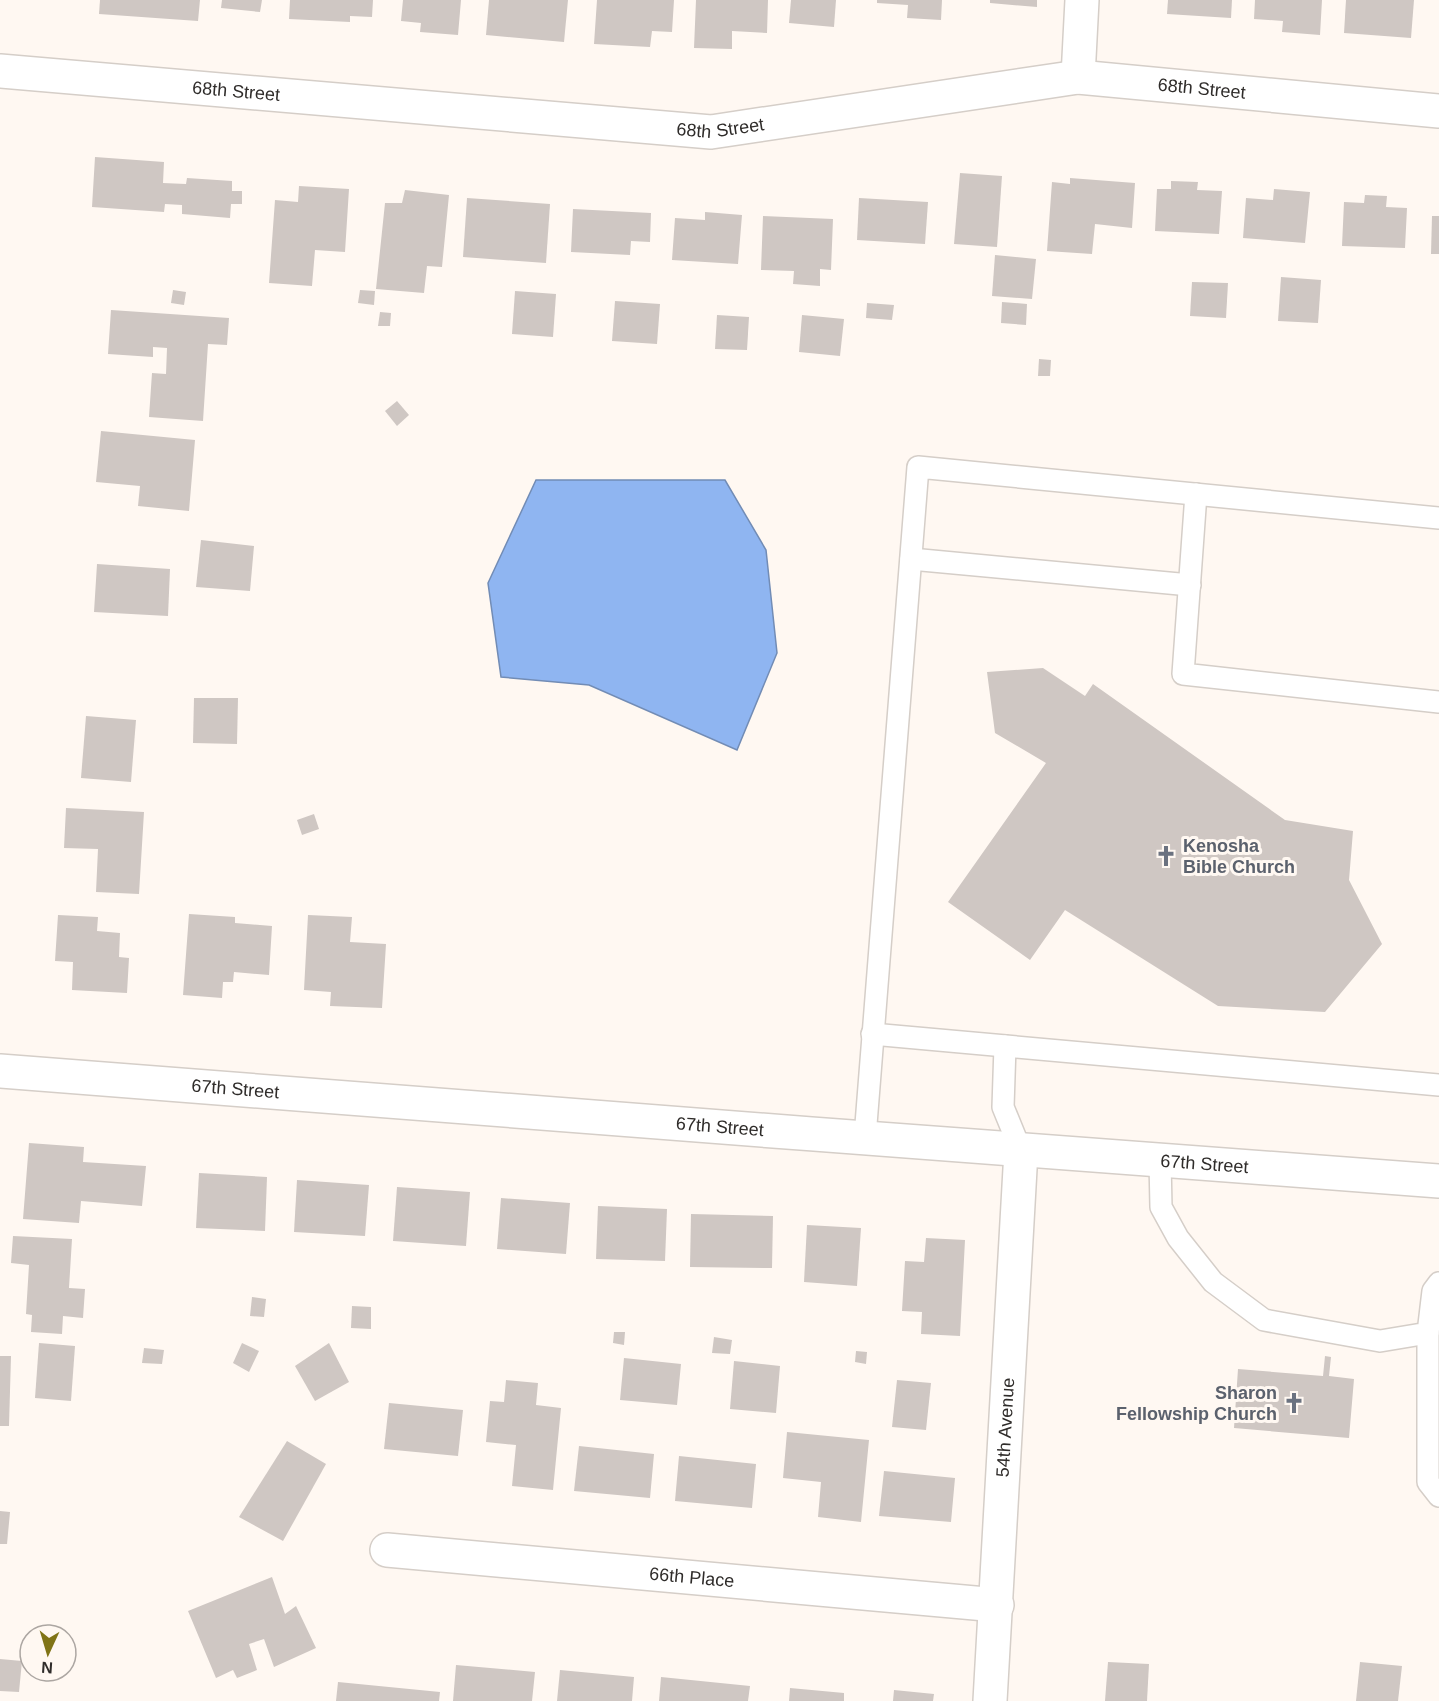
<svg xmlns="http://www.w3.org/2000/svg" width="1439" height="1701" font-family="Helvetica,sans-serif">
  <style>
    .water { fill: #8fb5f1; stroke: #728cb5; stroke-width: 1.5 }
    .building { fill: #cfc7c3 }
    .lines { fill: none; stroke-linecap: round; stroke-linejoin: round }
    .lane-casing { stroke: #d5cec8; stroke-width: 24 }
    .street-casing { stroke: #d5cec8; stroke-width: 36 }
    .secondary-casing { stroke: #d5cec8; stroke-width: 36 }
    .lane { stroke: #fff; stroke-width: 21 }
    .street { stroke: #fff; stroke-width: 33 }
    .secondary { stroke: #fff; stroke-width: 33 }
    .labels { text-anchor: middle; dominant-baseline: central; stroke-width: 6; stroke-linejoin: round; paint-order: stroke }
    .street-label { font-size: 18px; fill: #2f2c2a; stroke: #fff8f2 }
    .worship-label { font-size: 18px; font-weight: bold; fill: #5b616d; stroke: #fff8f2; text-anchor: start }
  </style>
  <rect width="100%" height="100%" fill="#fff8f2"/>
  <polygon class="water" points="536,480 725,480 766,550 777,653 737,750 589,685 501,677 488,583"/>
  <g class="building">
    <polygon points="100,0 200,0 198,21 99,14"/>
    <polygon points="222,0 262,0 260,12 221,8"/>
    <polygon points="290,0 373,0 372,17 350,16 350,22 289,19"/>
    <polygon points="403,0 461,0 458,35 420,32 421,23 401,21"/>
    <polygon points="489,0 568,0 564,42 486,35"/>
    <polygon points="597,0 674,0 672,32 652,31 650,47 594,44"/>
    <polygon points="696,0 768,0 767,33 732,31 732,49 694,48"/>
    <polygon points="791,0 836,0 834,27 789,23"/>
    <polygon points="877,0 942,0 941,20 907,18 908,5 877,3"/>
    <polygon points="990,0 1037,0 1037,7 990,3"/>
    <polygon points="1168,0 1232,0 1231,18 1167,14"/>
    <polygon points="1255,0 1322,0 1320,35 1282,32 1283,21 1254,19"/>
    <polygon points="1346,0 1414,0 1411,38 1344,33"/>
    <polygon points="95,157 164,162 163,183 186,184 187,178 232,181 232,191 242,191 242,204 231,204 230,218 182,214 182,205 165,204 164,212 92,207"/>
    <polygon points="960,173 1002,176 997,247 954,244"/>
    <polygon points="1070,178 1135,183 1132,228 1095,224 1092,254 1047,251 1052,182 1070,184"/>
    <polygon points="1171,181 1198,182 1197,190 1222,191 1219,234 1155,231 1157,189 1171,189"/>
    <polygon points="299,186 349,189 345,252 315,250 312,286 269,283 275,200 298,202"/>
    <polygon points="1274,189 1310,192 1305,243 1243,238 1246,198 1273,200"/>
    <polygon points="405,190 449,195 442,267 427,266 424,293 376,289 385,203 402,203"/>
    <polygon points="1365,195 1387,196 1386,207 1407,208 1405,248 1342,246 1344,202 1364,203"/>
    <polygon points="467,198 550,204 546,263 463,257"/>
    <polygon points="859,198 928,202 925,244 857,240"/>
    <polygon points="573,209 651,213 650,242 631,241 630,255 571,252"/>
    <polygon points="705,212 742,215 738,264 672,260 675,218 705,220"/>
    <polygon points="763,216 833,219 831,270 820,269 820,286 793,284 794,271 761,270"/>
    <polygon points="1432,216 1439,216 1439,254 1431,254"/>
    <polygon points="995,255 1036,259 1032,299 992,296"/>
    <polygon points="1281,277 1321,280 1318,323 1278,321"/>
    <polygon points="1192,282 1228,283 1226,318 1190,316"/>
    <polygon points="173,290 186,292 184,305 171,303"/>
    <polygon points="360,290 375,291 374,305 358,303"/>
    <polygon points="515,291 556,294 553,337 512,334"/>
    <polygon points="615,301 660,304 657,344 612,341"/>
    <polygon points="1002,302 1027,304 1026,325 1001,323"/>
    <polygon points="867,303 894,305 892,320 866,318"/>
    <polygon points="111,310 229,318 227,345 208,344 203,421 149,417 152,373 166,374 167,348 153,347 153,357 108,354"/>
    <polygon points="380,312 391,313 390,326 378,326"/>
    <polygon points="717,315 749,317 747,350 715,349"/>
    <polygon points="802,315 844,319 840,356 799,352"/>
    <polygon points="1039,359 1051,360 1050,376 1038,376"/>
    <polygon points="397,401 409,415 397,426 385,411"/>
    <polygon points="101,431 195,440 189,511 138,506 140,486 96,482"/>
    <polygon points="201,540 254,546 250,591 196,587"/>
    <polygon points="97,564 170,569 168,616 94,612"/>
    <polygon points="1043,668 1085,696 1093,684 1285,820 1353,831 1349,880 1382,944 1325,1012 1218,1006 1065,910 1030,960 948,902 1046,763 995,733 987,672"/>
    <polygon points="194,698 238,698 237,744 193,743"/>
    <polygon points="86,716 136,720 131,782 81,778"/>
    <polygon points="66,808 144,812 139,894 96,892 98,849 64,848"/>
    <polygon points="314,814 319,829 302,835 297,820"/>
    <polygon points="189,914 235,917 235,923 272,926 269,975 234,972 233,982 223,982 222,998 183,995"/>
    <polygon points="58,915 98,917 97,931 120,933 119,957 129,958 127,993 72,990 73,962 55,961"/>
    <polygon points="308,915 352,917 350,942 386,944 382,1008 330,1006 331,992 304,990"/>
    <polygon points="29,1143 84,1147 83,1162 146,1166 142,1206 81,1201 79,1223 23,1219"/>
    <polygon points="199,1173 267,1177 265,1231 196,1228"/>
    <polygon points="297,1180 369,1185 365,1236 294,1232"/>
    <polygon points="397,1187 470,1192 466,1246 393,1241"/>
    <polygon points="501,1198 570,1203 566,1254 497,1249"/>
    <polygon points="598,1206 667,1209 665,1261 596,1259"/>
    <polygon points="691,1214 773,1216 772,1268 690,1267"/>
    <polygon points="807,1225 861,1228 857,1286 804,1282"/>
    <polygon points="13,1236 72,1239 69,1288 85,1289 83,1318 63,1316 62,1334 31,1332 32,1315 26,1314 29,1265 11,1263"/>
    <polygon points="926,1238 965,1240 960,1336 921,1334 922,1312 902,1311 905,1261 924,1262"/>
    <polygon points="252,1297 266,1299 264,1317 250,1316"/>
    <polygon points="352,1306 371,1307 371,1329 351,1328"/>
    <polygon points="614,1332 625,1332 624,1345 613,1343"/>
    <polygon points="714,1337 732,1340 730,1354 712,1353"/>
    <polygon points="39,1343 75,1346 71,1401 35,1398"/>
    <polygon points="242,1343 259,1351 249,1372 233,1363"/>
    <polygon points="329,1343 349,1382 315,1401 295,1366"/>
    <polygon points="144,1348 164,1350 162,1364 142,1363"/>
    <polygon points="856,1351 867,1352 866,1364 855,1362"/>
    <polygon points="0,1356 11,1356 9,1426 0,1426"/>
    <polygon points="1325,1356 1331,1357 1329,1376 1354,1379 1349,1438 1234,1428 1238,1369 1323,1376"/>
    <polygon points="624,1358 681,1364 677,1405 620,1400"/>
    <polygon points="734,1361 780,1366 776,1413 730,1409"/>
    <polygon points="506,1380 538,1383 536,1405 561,1408 553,1490 512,1486 516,1445 486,1442 490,1401 504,1402"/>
    <polygon points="897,1380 931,1383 926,1430 892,1427"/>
    <polygon points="389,1403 463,1410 458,1456 384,1449"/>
    <polygon points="787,1432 869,1440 861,1522 818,1517 821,1482 783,1478"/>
    <polygon points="287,1441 326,1464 283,1541 239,1517"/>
    <polygon points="579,1446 654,1454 650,1498 574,1491"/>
    <polygon points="679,1456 756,1464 752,1508 675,1501"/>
    <polygon points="884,1471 955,1478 951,1522 879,1516"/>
    <polygon points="0,1511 10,1512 7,1544 0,1544"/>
    <polygon points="272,1577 285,1614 296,1606 316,1648 274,1667 264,1639 249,1644 257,1670 237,1678 233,1670 216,1678 188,1611"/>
    <polygon points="0,1659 22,1661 19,1692 0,1691"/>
    <polygon points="1108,1662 1149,1664 1147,1701 1105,1701"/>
    <polygon points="1360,1662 1402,1666 1398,1701 1356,1701"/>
    <polygon points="456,1665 535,1672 532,1701 453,1701"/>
    <polygon points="560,1670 634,1677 632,1701 557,1701"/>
    <polygon points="661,1677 750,1686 748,1701 659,1701"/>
    <polygon points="338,1682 440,1692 439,1701 336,1701"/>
    <polygon points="790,1688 844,1693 844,1701 789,1701"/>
    <polygon points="894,1690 934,1694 933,1701 893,1701"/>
  </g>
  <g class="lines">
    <defs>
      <g id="lane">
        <polyline points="1196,494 1183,674 1439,702"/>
        <polyline points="911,559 1190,585"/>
        <polyline points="872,1034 1439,1085"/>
        <polyline points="1005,1046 1003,1107 1021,1151"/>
        <polyline points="865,1137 918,467 1439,518"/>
        <polyline points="1160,1161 1161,1207 1178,1238 1213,1282 1264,1320 1380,1341 1428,1333 1433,1291 1439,1283"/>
        <polyline points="1428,1333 1428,1482 1439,1496"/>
      </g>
      <g id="street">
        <path id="s1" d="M0 71 711 132 1078 77 1439 111"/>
        <polyline points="1078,77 1082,0"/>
        <path id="s2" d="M387 1550 997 1605"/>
        <path id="s3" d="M990 1701 1021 1151"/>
      </g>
      <g id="secondary">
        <path id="s4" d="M0 1071C480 1107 959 1147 1439 1181"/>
      </g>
    </defs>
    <use href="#lane" class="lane-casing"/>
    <use href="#street" class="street-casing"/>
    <use href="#secondary" class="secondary-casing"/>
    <use href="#lane" class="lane"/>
    <use href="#street" class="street"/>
    <use href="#secondary" class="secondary"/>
  </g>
  <defs>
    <symbol id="church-bare" viewBox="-9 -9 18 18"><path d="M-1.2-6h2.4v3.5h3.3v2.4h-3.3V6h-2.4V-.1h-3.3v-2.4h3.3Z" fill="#6b7280" stroke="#fff8f2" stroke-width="2.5" paint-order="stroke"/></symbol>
  </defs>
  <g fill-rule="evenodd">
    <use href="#church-bare" x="1151" y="841" width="30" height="30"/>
    <use href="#church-bare" x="1279" y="1388" width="30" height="30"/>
  </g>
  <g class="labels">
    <g class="street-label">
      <text stroke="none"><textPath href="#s1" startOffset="1209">68th Street</textPath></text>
      <text stroke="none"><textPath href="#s1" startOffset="237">68th Street</textPath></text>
      <text stroke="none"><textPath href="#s1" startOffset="723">68th Street</textPath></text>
      <text stroke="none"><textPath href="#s4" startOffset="236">67th Street</textPath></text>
      <text stroke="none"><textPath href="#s4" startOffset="722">67th Street</textPath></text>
      <text stroke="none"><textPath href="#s4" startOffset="1208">67th Street</textPath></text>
      <text stroke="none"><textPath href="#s3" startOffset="274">54th Avenue</textPath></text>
      <text stroke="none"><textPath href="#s2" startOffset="306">66th Place</textPath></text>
    </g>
    <g class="worship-label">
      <text x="1183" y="846">Kenosha<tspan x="1183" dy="21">Bible Church</tspan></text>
      <text x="1277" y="1393" text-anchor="end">Sharon<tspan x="1277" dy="21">Fellowship Church</tspan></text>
    </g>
  </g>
  <g transform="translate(48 1653) rotate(184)"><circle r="28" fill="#fff8f2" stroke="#aca6a2" stroke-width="1.5"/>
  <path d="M0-4.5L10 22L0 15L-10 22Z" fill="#807416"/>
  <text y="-9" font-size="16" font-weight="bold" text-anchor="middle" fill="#2f2c2a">N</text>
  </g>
</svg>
